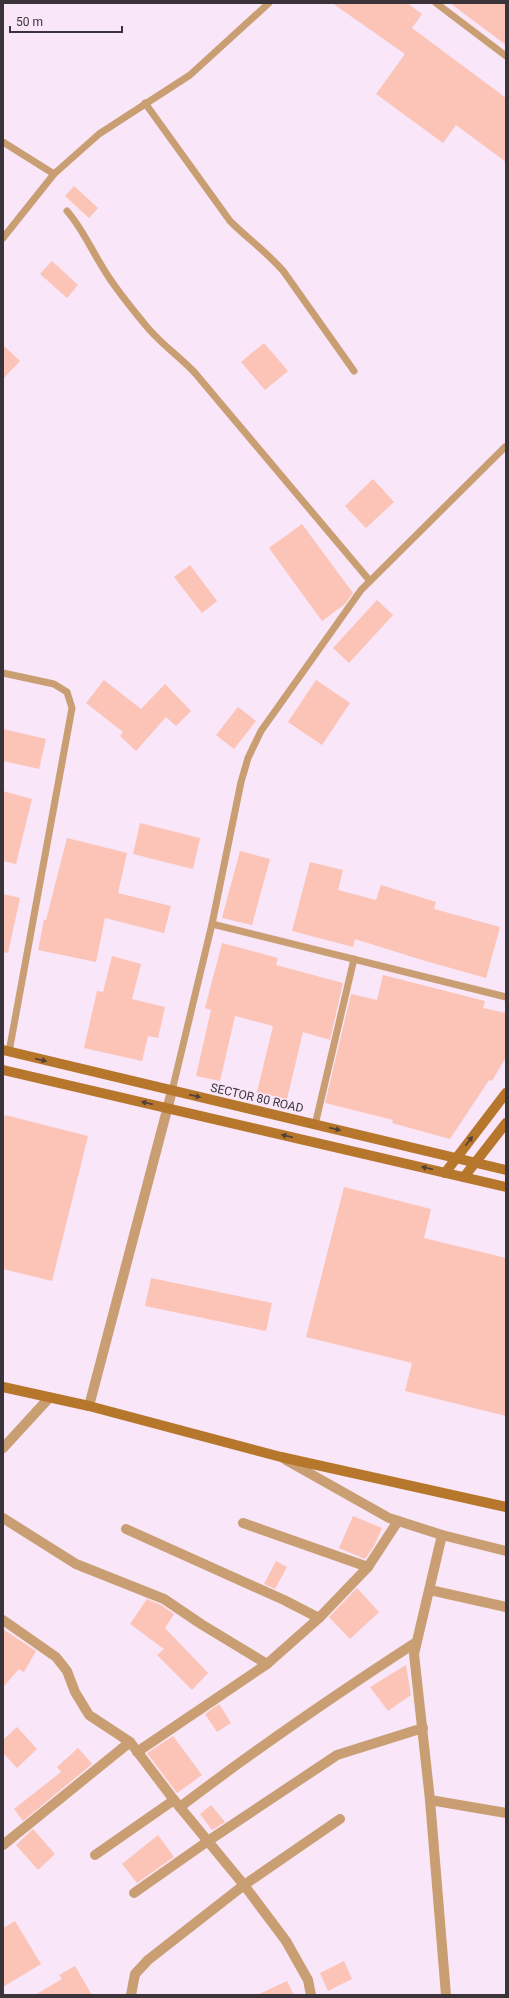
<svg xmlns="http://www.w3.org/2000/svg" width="509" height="1998" font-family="Roboto,sans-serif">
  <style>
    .building { fill: #fcc4b6 }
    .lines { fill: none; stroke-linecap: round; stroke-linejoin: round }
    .lane { stroke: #ca9e73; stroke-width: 7 }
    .street { stroke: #ca9e73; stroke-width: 10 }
    .secondary { stroke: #b6762c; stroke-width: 10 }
    .oneway { fill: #534037 }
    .labels { text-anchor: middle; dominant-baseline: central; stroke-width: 3; stroke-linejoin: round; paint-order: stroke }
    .street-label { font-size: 12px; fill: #3a333a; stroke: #f9e6f8 }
  </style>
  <rect width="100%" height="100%" fill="#f9e6f8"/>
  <g class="building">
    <polygon points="332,3 407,3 422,14 412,28 506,98 506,162 456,125 443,143 376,94 405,54"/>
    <polygon points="450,3 506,3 506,45"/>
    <polygon points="74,186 98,208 89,218 65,196"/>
    <polygon points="52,261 78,285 67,298 40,274"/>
    <polygon points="264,343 288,371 265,390 241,362"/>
    <polygon points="3,345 20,361 3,379"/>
    <polygon points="373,479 394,502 366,528 345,506"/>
    <polygon points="302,524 353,593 345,604 322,621 269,548"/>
    <polygon points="190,565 217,601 202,613 174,577"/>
    <polygon points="377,600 393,615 349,663 333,648"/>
    <polygon points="104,680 141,709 165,684 191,711 176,726 166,717 136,751 120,736 123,732 86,703"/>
    <polygon points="316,680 350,703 322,745 288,722"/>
    <polygon points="238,707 256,721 234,749 216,735"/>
    <polygon points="3,729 46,739 39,769 3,761"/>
    <polygon points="3,791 32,799 16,864 3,861"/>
    <polygon points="140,823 200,838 193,869 133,854"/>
    <polygon points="67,838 127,853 118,893 171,906 164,933 105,918 96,962 38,950 44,920 46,920"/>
    <polygon points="240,851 270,859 252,925 222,918"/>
    <polygon points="310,862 343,870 338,890 376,900 381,885 436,902 434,909 500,927 486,978 422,960 355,939 353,947 292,931"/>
    <polygon points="3,894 20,898 8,953 3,952"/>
    <polygon points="222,943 278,958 276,965 343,983 330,1040 303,1032 287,1099 257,1092 273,1026 235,1016 220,1081 196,1076 211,1010 205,1008"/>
    <polygon points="112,956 141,964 132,999 165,1007 158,1038 148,1036 142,1061 84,1048 97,991 103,992"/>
    <polygon points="383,975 485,1001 483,1008 506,1013 506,1057 492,1081 489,1080 450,1139 392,1123 393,1120 325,1103 351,994 377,1000"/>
    <polygon points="5,1115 88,1136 52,1281 3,1269 3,1123"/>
    <polygon points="344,1187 431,1209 424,1238 506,1258 506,1416 405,1391 412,1363 306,1337"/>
    <polygon points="151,1278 272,1303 266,1331 145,1306"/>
    <polygon points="353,1516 382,1528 374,1546 365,1559 339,1548"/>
    <polygon points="276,1561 287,1567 275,1589 264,1584"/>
    <polygon points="357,1588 379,1612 350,1639 329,1617"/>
    <polygon points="147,1599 161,1605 174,1614 165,1628 208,1673 192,1690 157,1655 164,1649 130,1624"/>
    <polygon points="3,1629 36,1651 24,1672 19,1669 3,1687"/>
    <polygon points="406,1665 411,1695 388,1711 370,1687"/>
    <polygon points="219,1704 231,1723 217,1732 205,1714"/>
    <polygon points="17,1727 37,1749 17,1768 3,1753 3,1740"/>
    <polygon points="173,1736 202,1775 177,1793 147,1753"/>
    <polygon points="78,1748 92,1764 23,1821 14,1809 61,1772 57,1767"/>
    <polygon points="211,1805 225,1822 212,1830 200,1814"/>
    <polygon points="33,1829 55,1854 38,1870 16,1845"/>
    <polygon points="158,1835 174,1857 137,1883 122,1864"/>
    <polygon points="15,1921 41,1964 3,1987 3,1928"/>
    <polygon points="344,1961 352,1979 328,1991 320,1973"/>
    <polygon points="75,1966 92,1995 35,1995 62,1979 59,1975"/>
    <polygon points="287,1981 294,1995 257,1995"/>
  </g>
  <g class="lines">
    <g class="lane">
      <polyline points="436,3 506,56"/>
      <path d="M145 103 230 221C248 239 268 253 284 272L354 371"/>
      <polyline points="3,142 54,174 99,134 190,75 269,3"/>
      <path d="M67 211C82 228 91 249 103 268 114 287 129 305 143 322 158 342 178 355 195 373L370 581"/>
      <polyline points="3,238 54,174"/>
      <polyline points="3,673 54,684 67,692 72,708 9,1052"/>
      <polyline points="212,924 506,997"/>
      <polyline points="172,1091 212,924 241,782 248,758 261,731 361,590 505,447"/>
      <polyline points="315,1125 354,959"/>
    </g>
    <g class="street">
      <polyline points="89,1406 172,1091"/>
      <polyline points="3,1448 49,1398"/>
      <polyline points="286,1460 389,1518 442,1535 506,1551"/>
      <polyline points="3,1518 76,1564 164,1599 201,1624 267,1664"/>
      <polyline points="243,1523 368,1567"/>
      <polyline points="126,1529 284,1600 319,1618"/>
      <polyline points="442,1535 414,1654 430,1800 446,1995"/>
      <polyline points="430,1590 506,1607"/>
      <polyline points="3,1620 56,1657 67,1671 75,1692 89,1715 130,1742 174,1800 244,1885 286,1941 308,1980 311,1995"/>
      <polyline points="137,1752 267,1664 319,1618 368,1567 398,1521"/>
      <polyline points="430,1800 506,1813"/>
      <path d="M180 1807C256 1749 335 1695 415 1643"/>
      <polyline points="3,1845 130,1742"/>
      <polyline points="95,1855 174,1800"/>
      <polyline points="134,1893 208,1841 337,1755 423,1728"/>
      <polyline points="131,1995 135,1974 148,1960 244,1885 340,1819"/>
    </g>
    <g class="secondary">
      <polyline points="3,1050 506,1170"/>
      <polyline points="3,1070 506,1187"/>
      <polyline points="445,1173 506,1093"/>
      <polyline points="464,1177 506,1123"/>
      <polyline points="3,1387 89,1406 281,1457 506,1507"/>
    </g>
  </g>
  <defs><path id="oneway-solid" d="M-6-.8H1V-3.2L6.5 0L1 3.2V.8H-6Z"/></defs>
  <g class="oneway">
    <use href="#oneway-solid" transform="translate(41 1060) rotate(13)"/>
    <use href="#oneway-solid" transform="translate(195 1096) rotate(13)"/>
    <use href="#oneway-solid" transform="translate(147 1103) rotate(-167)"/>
    <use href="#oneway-solid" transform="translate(335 1129) rotate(13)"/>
    <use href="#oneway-solid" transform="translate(287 1136) rotate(-167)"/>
    <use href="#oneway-solid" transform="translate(469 1141) rotate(-53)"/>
    <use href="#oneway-solid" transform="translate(427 1168) rotate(-167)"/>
  </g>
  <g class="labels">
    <g class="street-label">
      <text transform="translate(257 1098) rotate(13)">SECTOR 80 ROAD</text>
    </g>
  </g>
  <rect width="509" height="1998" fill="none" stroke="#3a333a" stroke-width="8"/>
  <path d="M10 26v6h112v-6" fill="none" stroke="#3a333a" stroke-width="2"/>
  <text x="16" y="26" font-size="12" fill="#3a333a" stroke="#f9e6f8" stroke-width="3" paint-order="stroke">50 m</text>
</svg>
